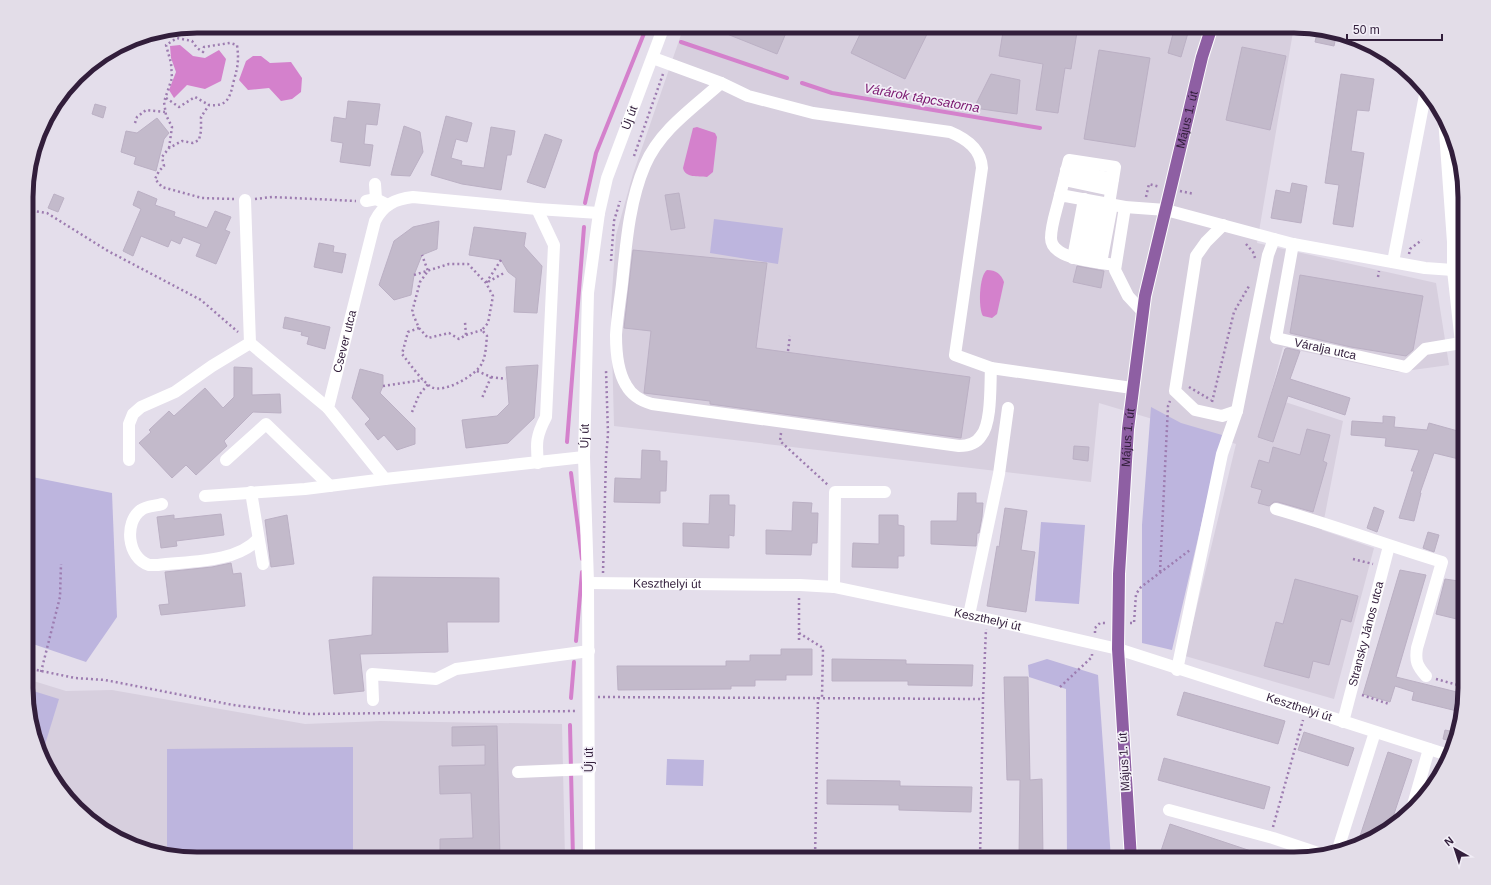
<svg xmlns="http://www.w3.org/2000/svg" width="1491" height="885" font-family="Arial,sans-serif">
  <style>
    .built { fill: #d7cfde }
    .green { fill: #bdb5de }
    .water { fill: #d481cc }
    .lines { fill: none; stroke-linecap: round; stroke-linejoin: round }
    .stream { stroke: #d481cc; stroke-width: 4 }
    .building { fill: #c3bacb; stroke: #bbb0c4 }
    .major-casing { stroke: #fff; stroke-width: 14 }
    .path { stroke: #9d7cb0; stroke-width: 2.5; stroke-dasharray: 2 3; stroke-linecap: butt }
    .minor { stroke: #fff; stroke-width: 12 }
    .major { stroke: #8e5fa3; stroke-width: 12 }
    .labels { text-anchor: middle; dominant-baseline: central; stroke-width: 3.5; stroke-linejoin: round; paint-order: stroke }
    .street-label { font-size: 12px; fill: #321e3b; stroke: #f2eef7 }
    .water-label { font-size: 13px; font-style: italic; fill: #7a166f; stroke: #f2eef7 }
    .rim { fill: none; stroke: #321e3b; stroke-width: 5 }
  </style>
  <rect width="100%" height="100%" fill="#e4deeb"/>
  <g class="built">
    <polygon points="684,26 1294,26 1257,243 1436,283 1449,365 1398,372 1283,347 1270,397 1343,421 1322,530 1374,548 1334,699 1185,656 1236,444 1099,403 1091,482 614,426 611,307 616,235 633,174"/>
    <polygon points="27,679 66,691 112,690 305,724 381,721 562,724 565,859 197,859 152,853 111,836 55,783 27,710"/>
  </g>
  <g class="green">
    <polygon points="714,219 783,228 778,264 710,253"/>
    <polygon points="1151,407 1181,423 1222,435 1172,650 1142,643 1142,525"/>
    <polygon points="27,476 112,493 117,617 86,662 27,642"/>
    <polygon points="1041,522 1085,525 1079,604 1035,601"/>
    <polygon points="1047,659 1098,675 1111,859 1067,859 1066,689 1029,677 1028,665"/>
    <polygon points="27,689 59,699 43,751 27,710"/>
    <polygon points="353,747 353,858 197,859 167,855 167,749"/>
    <polygon points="667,759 704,760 703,786 666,785"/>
  </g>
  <g class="water">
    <polygon points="180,45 193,56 205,58 219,50 226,59 221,81 205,89 187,85 174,98 169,90 176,72 171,58 170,46"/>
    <polygon points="253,56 261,56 270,63 291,62 302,78 301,92 292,99 281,101 269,88 248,90 239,80 246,61"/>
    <path d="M697 127 715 133 717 137 713 172 707 177C698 176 685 178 683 168L693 128Z"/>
    <path d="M987 270C996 270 1001 274 1004 282L997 314 992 318 983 316C978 309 979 275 987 270Z"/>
  </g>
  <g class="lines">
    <g class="stream">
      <polyline points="626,26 636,29"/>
      <polyline points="681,42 787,78"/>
      <polyline points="802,83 832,93 1040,128"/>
      <polyline points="585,203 596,153 647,26"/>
      <polyline points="567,442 584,227"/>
      <polyline points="571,473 582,559"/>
      <polyline points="576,641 582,572"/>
      <polyline points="571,698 574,662"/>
      <polyline points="570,725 573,859"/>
    </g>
  </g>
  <g class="building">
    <polygon points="707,26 789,26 777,54"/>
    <polygon points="864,26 931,26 905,79 851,53"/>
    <polygon points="1004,26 1016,26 1046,31 1046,26 1078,26 1071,69 1065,68 1058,113 1036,110 1043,64 999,56"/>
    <polygon points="1175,26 1190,26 1181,57 1168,53"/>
    <polygon points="1318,29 1337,32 1334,46 1315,42"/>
    <polygon points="1242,47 1286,56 1270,130 1226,120"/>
    <polygon points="1099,50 1150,58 1135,147 1084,139"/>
    <polygon points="991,74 1020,80 1017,114 974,108"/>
    <polygon points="1341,74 1374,79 1369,111 1357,110 1351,151 1364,153 1353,227 1333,224 1339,185 1325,183"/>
    <polygon points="348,101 380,104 377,125 366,124 364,144 373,145 370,166 340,162 343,143 331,141 334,117 346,119"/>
    <polygon points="95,104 106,107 103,118 92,114"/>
    <polygon points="446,116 472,123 467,142 456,139 451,158 462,161 461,165 484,168 491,127 515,131 511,155 507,155 501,190 462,184 431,175"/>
    <polygon points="157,118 169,133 164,139 156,171 134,164 136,157 121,152 126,131 137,133"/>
    <polygon points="404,126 420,132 423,152 410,176 391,175"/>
    <polygon points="545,134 562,140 545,188 527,182"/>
    <polygon points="1292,183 1307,186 1301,223 1271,218 1276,190 1290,193"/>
    <polygon points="138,191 157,199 155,205 175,212 174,216 207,228 215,211 231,217 225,230 230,232 216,264 196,256 201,244 183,237 180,244 171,240 168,247 141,236 133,256 123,251 141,209 133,205"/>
    <polygon points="679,193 685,228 671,230 665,195"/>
    <polygon points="54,194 64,198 58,212 48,208"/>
    <polygon points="439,221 437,249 422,255 414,275 411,295 394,300 379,285 394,241 413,227"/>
    <polygon points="474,227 526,233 524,246 542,266 537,313 514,312 516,278 508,272 501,260 469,255"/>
    <polygon points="319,243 334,246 333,252 346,254 342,273 314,267"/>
    <polygon points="633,250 767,263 756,348 970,377 961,438 710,404 710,401 644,393 651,331 624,328"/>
    <polygon points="1077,266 1104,271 1101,288 1073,282"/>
    <polygon points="1300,275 1423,296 1413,350 1406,356 1351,347 1290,333"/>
    <polygon points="285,317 330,327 325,349 307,344 309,337 301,335 302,332 283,328"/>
    <polygon points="1287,348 1300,351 1290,379 1350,398 1345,415 1288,396 1273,442 1258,437 1285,349"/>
    <polygon points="538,365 534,418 508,443 466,448 462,420 497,416 509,404 506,367"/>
    <polygon points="234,367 252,368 252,395 280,394 281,413 253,412 224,441 227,446 196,475 186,465 172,478 139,443 151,432 149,430 169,411 174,416 205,388 223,408 234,397"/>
    <polygon points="360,369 383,375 383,386 380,393 415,428 415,444 397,450 384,435 378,440 365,424 370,419 352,398"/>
    <polygon points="1383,416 1395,417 1394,427 1427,430 1429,423 1465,433 1463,460 1434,453 1420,493 1421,493 1414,521 1399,518 1414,471 1411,471 1419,450 1385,446 1386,438 1351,435 1352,421 1383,423"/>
    <polygon points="1307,429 1330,435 1323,461 1327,463 1313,512 1278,502 1274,502 1269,506 1258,503 1262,490 1251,487 1259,460 1269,463 1273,447 1300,455"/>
    <polygon points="1074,446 1089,447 1088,461 1073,459"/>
    <polygon points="642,450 660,451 660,461 667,461 666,491 660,491 660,503 614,502 615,478 641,479"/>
    <polygon points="958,493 976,493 976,503 983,503 982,517 979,533 977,533 976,546 931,544 931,521 957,521"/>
    <polygon points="710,495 729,495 729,505 735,505 734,536 729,535 729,548 683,546 683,523 709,524"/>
    <polygon points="793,502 812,503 811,513 818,513 817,543 812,543 811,555 766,554 766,530 792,531"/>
    <polygon points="1374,507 1384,511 1377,532 1367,528"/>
    <polygon points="1005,508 1027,511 1021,550 1035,552 1026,612 987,606 997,546 999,547"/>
    <polygon points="221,514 224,535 176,541 177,546 161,548 157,517 174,515 174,519"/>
    <polygon points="287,515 294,564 271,567 265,520"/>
    <polygon points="879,515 898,515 898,525 904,526 904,556 898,556 898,568 852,567 853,543 879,544"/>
    <polygon points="1428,532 1439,535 1434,552 1423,548"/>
    <polygon points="231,563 233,574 241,573 245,606 161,615 159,605 169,604 165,572 212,567"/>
    <polygon points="1400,570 1426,575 1396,677 1465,694 1461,712 1412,700 1414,692 1395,686 1390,702 1363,694"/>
    <polygon points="373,577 499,578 499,622 447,622 448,652 360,654 364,691 334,694 329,640 372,635"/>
    <polygon points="1295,579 1358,596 1351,622 1341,619 1329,665 1313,661 1309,678 1264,666 1276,622 1283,624"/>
    <polygon points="1445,579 1465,582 1465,621 1436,614"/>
    <polygon points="781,649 812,649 812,675 786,675 786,680 755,680 755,686 731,686 731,689 618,690 617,666 726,666 726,661 750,661 750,655 781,655"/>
    <polygon points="832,659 906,660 906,664 973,665 972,686 908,685 908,681 832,681"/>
    <polygon points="1004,677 1028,677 1030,780 1042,779 1043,859 1019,859 1020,780 1007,780"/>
    <polygon points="1184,692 1285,721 1278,744 1177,715"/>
    <polygon points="497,726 500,859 440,859 440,839 473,838 471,793 440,794 439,766 485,765 485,745 452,746 452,727"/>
    <polygon points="1445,730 1455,732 1452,741 1443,739"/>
    <polygon points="1304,732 1354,748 1348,766 1298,750"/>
    <polygon points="1388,752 1412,760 1389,829 1380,836 1358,842"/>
    <polygon points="1164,758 1270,787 1264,809 1158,780"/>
    <polygon points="827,780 900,781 900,786 972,787 971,812 899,810 899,805 827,804"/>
    <polygon points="1170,824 1269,857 1269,859 1183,859 1161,851"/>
  </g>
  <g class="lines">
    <defs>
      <g id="major">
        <path id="s6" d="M1131 859 1118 649 1119 574 1128 429 1145 296 1202 57 1212 26"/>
      </g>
    </defs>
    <use href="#major" class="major-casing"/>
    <g class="path">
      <polyline points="674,30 684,30 689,26"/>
      <polyline points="166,98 179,107 195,97 209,105"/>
      <polyline points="135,123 137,117 146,110 165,112"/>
      <path d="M169 148 172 127 166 115 164 102 172 78 171 63 166 45 177 38 192 41 197 48 203 52 204 47 230 43 237 45C239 60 238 66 234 80 230 96 229 107 209 105L201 117V131L199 140 193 143 182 141 169 148 162 157 164 166 159 171 155 179 162 187 202 198 234 199"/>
      <polyline points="634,156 663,74"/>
      <polyline points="1180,191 1194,194"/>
      <polyline points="1146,197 1149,184 1160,187"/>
      <polyline points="255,199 272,197 356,201"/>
      <polyline points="27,210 47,213 108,251 201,300 238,332"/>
      <polyline points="1246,244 1253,252 1255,258"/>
      <polyline points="1409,254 1410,249 1422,240"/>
      <polyline points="501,260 486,283 504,273"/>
      <polyline points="611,261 614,221 620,201"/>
      <path d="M414 275 449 264H468L486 283 493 296 488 323 482 330 487 336C486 344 486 356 482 363 477 375 444 394 431 387 420 379 411 365 402 354L408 332 419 328 412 312 420 282 428 271 422 255"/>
      <polyline points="1378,277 1379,271"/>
      <polyline points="419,328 428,338 449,333 459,339 466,335 465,322"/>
      <polyline points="466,335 482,330"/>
      <polyline points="788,351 790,336"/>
      <polyline points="477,371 491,377 482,398"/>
      <polyline points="491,377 506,379"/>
      <polyline points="383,386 423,380"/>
      <polyline points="1189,387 1211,400"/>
      <polyline points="1212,402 1234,312 1249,286"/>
      <polyline points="412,412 419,395 429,383"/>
      <polyline points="781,433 780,441 828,485"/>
      <polyline points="1353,559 1373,564"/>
      <polyline points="1160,572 1168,406 1170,401"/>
      <polyline points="603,573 606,458 608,434 606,370"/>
      <polyline points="1130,623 1134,623 1136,594 1141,587 1190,550"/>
      <polyline points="799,633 823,648 822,697"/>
      <polyline points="1095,633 1095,628 1100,623 1107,623"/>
      <polyline points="799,640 799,597"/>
      <polyline points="27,668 75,678 105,680 233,705 307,714 577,711"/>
      <polyline points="41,672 60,597 61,564"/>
      <polyline points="1436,679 1465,687"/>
      <polyline points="1060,687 1092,657 1092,654"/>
      <polyline points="1362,695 1389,704"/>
      <polyline points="598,697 983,699"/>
      <polyline points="1273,827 1303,720"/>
      <polyline points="815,859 818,697"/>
      <polyline points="980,859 983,699 986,629"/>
    </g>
    <g class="minor">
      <path d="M653 58 721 83 748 96 813 113 950 132C967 139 981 149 982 168L955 355 991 368 1132 388"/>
      <path d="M721 83C693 108 660 130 645 165 629 202 626 245 622 284 620 301 617 318 616 335 616 351 618 372 626 385 632 396 641 401 652 404L959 446C968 446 976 444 981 436 992 423 990 384 991 368"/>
      <polyline points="1444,118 1453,242 1453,270 1461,343 1465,361"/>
      <polyline points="1066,170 1113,179"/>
      <polyline points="1064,180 1111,190"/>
      <polyline points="375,184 376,199"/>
      <polyline points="1060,195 1069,160 1115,167 1109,204"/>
      <polyline points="245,200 250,343 328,408"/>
      <polyline points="366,201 376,199 388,205"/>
      <polyline points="1125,207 1115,270 1128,296 1142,311"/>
      <path d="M537 209 554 245 546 417C536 436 536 443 538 463"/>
      <polyline points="1223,225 1206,242 1196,256 1175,391 1195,410 1222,416 1237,411"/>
      <path id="s1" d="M1293 244 1276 338 1406 367 1425 349 1461 343"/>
      <polyline points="1073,258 1084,199"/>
      <polyline points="1083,259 1092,208"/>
      <polyline points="1092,261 1101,203"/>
      <polyline points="1393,262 1426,90"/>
      <polyline points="1101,263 1112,205"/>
      <path d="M1115 265C1099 262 1051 260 1051 238 1051 224 1057 209 1060 195L1125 207 1166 210 1293 244 1425 268 1453 270 1465 267"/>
      <path id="s2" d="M584 457 385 479 328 408 375 221C383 205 395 199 413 197L537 209 599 213"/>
      <polyline points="129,460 129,424 133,414 141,407 175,392 212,366 250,343"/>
      <polyline points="226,460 266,424 330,486"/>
      <polyline points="251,492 263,564"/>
      <polyline points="205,496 305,489 385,479"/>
      <path d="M162 504C156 506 146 506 141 510 124 522 127 558 149 565 152 565 156 565 158 565 189 561 236 563 258 539"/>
      <path d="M1276 509C1332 525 1386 545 1442 562L1417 648C1415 661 1417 666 1426 676"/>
      <path id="s3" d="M588 583 800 585 834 587 987 619 1118 649 1448 755"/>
      <polyline points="834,587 835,492 885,492"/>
      <polyline points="969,615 999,474 1008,408"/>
      <polyline points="1177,670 1222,454 1237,411 1268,255 1274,239"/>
      <polyline points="373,700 372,674 436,679 456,669 589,651"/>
      <path id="s4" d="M1343 722 1389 546"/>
      <polyline points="518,772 590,769"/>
      <polyline points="1169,810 1273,838 1321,854"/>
      <polyline points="1411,812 1429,749"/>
      <polyline points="1338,849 1375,732"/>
      <path id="s5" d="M589 859 588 583 584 457 588 293 599 213 607 178 664 26"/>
    </g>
    <use href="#major" class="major"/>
  </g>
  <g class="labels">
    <g class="street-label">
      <text stroke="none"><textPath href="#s5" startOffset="747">Új út</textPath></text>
      <text stroke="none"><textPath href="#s6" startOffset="746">Május 1. út</textPath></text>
      <text stroke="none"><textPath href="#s2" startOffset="360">Csever utca</textPath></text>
      <text stroke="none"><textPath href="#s1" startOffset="146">Váralja utca</textPath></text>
      <text stroke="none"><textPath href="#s5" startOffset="423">Új út</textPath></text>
      <text stroke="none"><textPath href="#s6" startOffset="422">Május 1. út</textPath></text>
      <text stroke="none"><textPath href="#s3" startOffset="79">Keszthelyi út</textPath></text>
      <text stroke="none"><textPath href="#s3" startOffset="403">Keszthelyi út</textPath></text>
      <text stroke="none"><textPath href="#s4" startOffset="91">Stransky János utca</textPath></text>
      <text stroke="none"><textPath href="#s3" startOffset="727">Keszthelyi út</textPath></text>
      <text transform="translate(589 760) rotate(-90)">Új út</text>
      <text transform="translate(1124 762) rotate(-93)">Május 1. út</text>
    </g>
    <g class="water-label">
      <text transform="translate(922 98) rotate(10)">Várárok tápcsatorna</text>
    </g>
  </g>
  <path d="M0 0H1491V885H0ZM197 33H1294A164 164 0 0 1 1458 197V688A164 164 0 0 1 1294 852H197A164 164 0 0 1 33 688V197A164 164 0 0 1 197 33Z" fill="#e3dde8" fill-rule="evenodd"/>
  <path class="rim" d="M197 33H1294A164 164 0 0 1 1458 197V688A164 164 0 0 1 1294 852H197A164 164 0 0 1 33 688V197A164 164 0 0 1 197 33Z"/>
  <g transform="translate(1455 849) rotate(321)" stroke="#f2eef7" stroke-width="3" paint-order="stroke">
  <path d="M0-3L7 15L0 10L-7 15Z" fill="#321e3b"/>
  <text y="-6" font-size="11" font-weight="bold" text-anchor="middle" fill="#321e3b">N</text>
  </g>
  <path d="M1347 34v6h95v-6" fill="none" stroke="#321e3b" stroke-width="2"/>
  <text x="1353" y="34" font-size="12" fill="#321e3b" stroke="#f2eef7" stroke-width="3" paint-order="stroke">50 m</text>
</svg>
